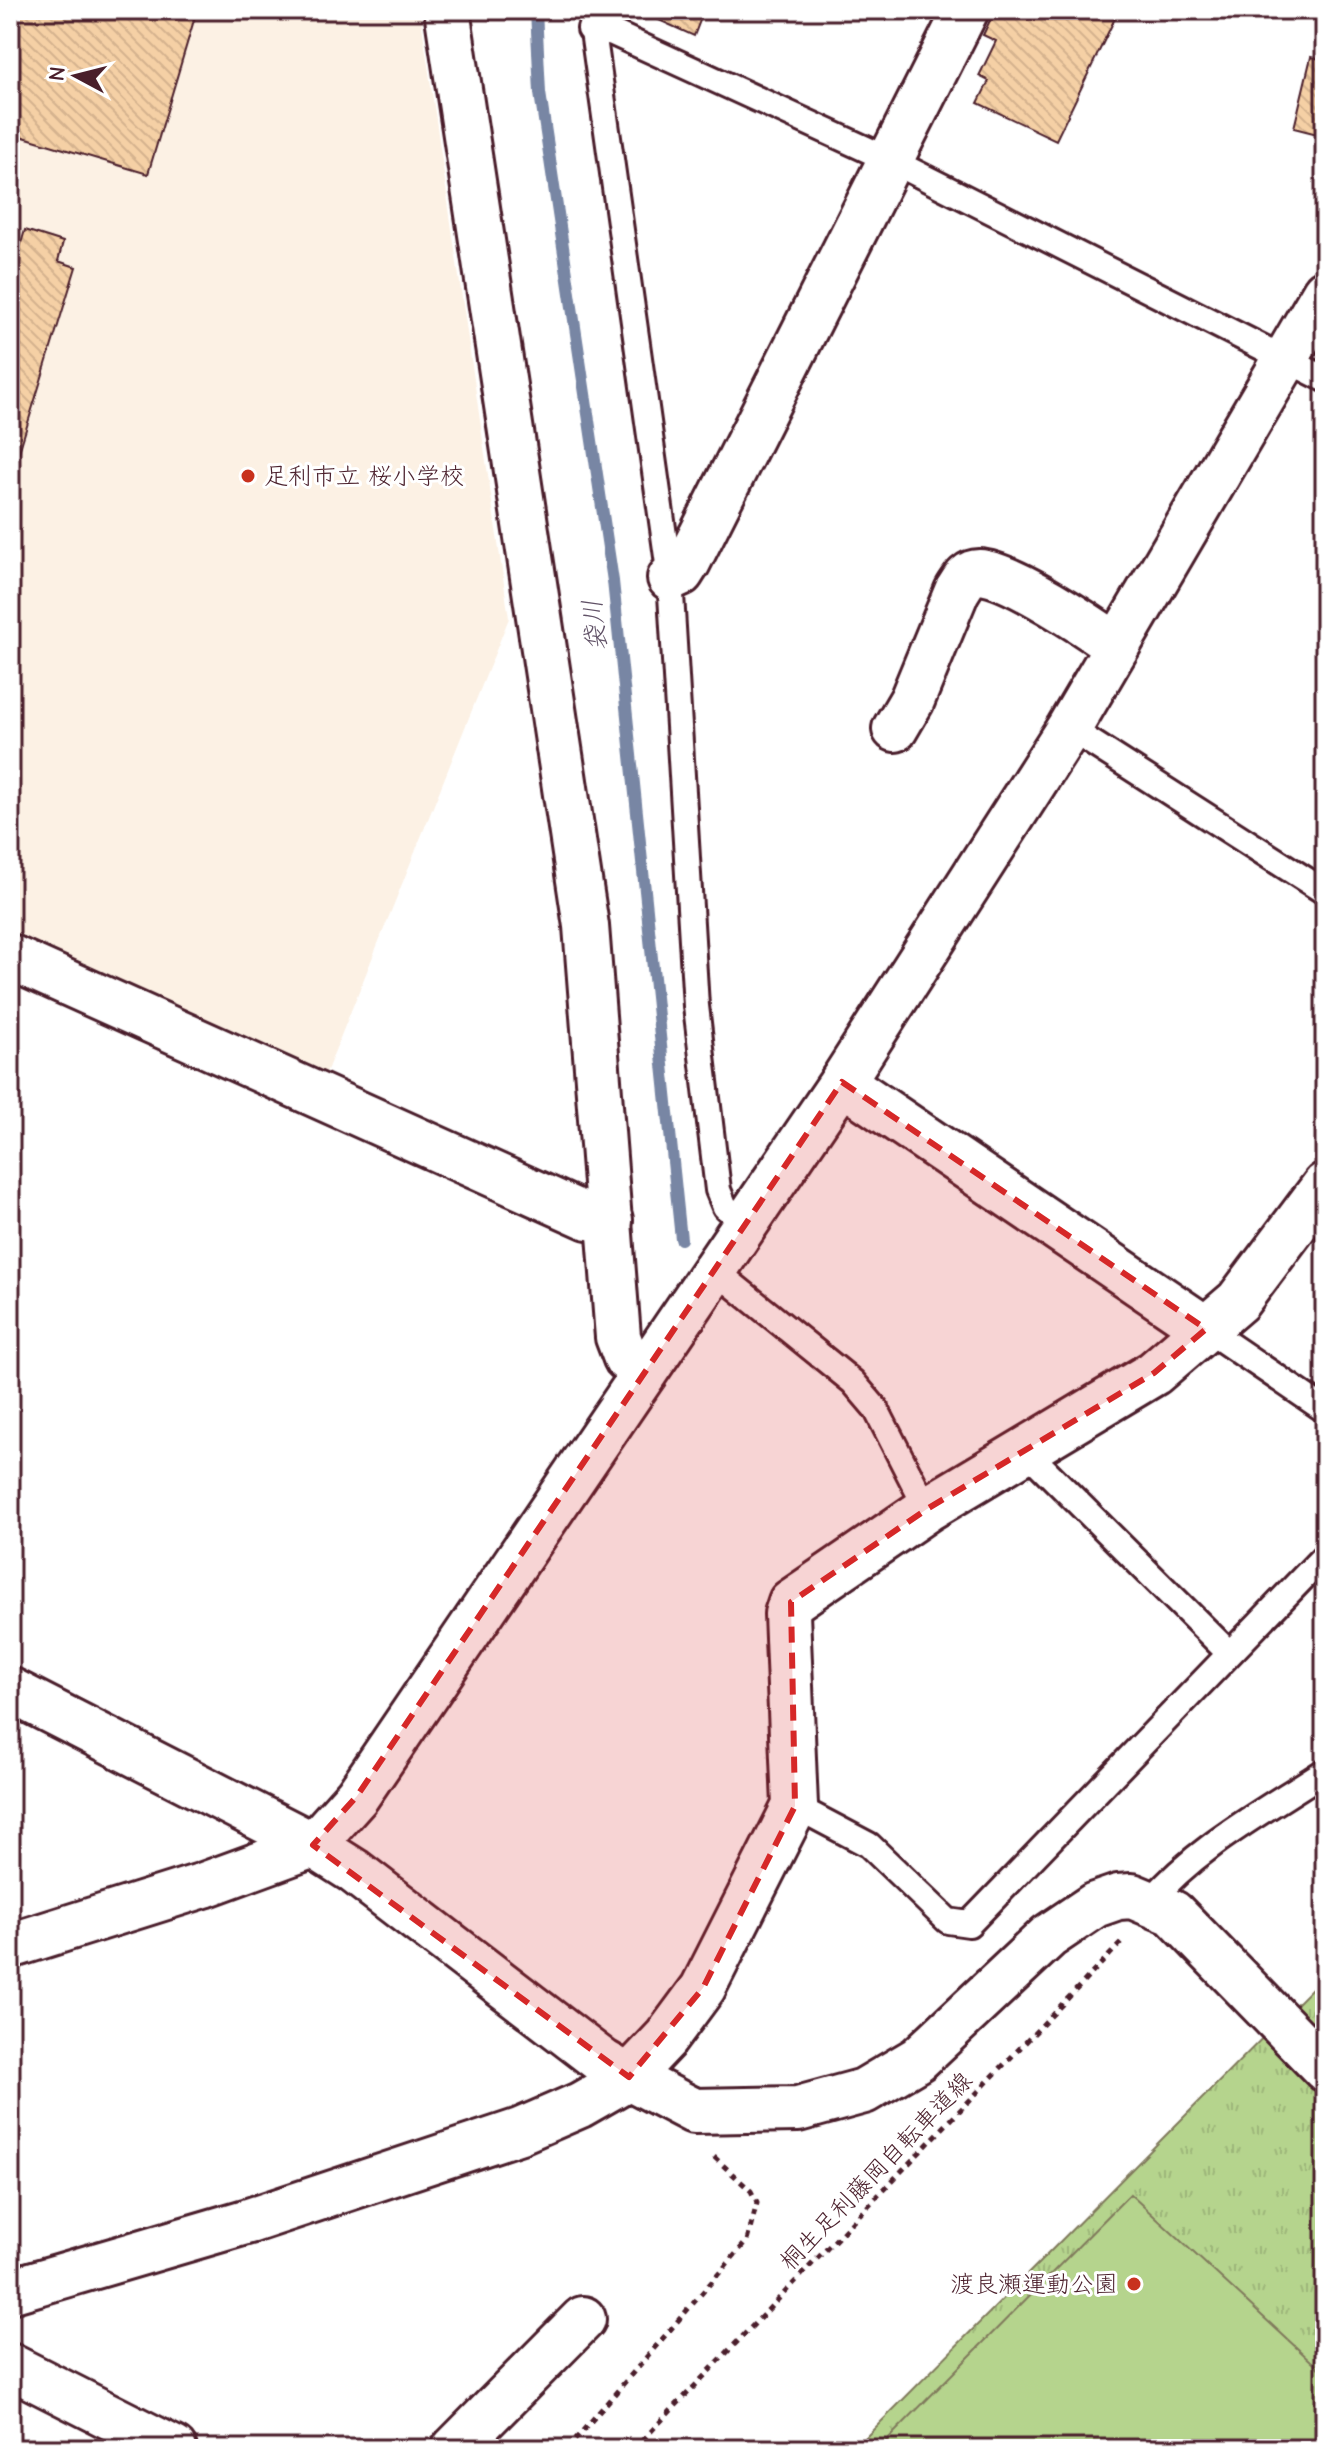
<svg xmlns="http://www.w3.org/2000/svg" width="1335" height="2459" font-family="'Comic Neue','Klee One',sans-serif">
  <style>
    .built { fill: #fcf1e4 }
    .grass { fill: url(#grass-tufts); stroke: #807a5c; stroke-width: 2 }
    .park { fill: #b5d48d; stroke: #807a5c; stroke-width: 2 }
    .lines { fill: none; stroke-linecap: round; stroke-linejoin: round }
    .stream { stroke: #7886a4; stroke-width: 12 }
    .building { fill: url(#building-back-hatch); stroke: #4a1f2b; stroke-width: 2 }
    .lane-casing { stroke: #4a1f2b; stroke-width: 30 }
    .street-casing { stroke: #4a1f2b; stroke-width: 50 }
    .secondary-casing { stroke: #4a1f2b; stroke-width: 50 }
    .path { stroke: #4a1f2b; stroke-width: 5; stroke-dasharray: 6 6; stroke-linecap: butt }
    .lane { stroke: #fff; stroke-width: 24 }
    .street { stroke: #fff; stroke-width: 44 }
    .secondary { stroke: #fff; stroke-width: 44 }
    .marked { fill: #d62828; fill-opacity: 0.2; stroke: #d62828; stroke-width: 6; stroke-dasharray: 16 10; stroke-linejoin: round }
    .poi-dot { fill: #c8321e; stroke: #fff; stroke-width: 3 }
    .labels { text-anchor: middle; dominant-baseline: central; stroke-width: 6; stroke-linejoin: round; paint-order: stroke }
    .poi-label { font-size: 24px; fill: #4a1f2b; stroke: #fff; text-anchor: start }
    .street-label { font-size: 24px; fill: #4a1f2b; stroke: #fff }
    .water-label { font-size: 26px; font-style: italic; fill: #615267; stroke: #fff }
  </style>
  <defs>
    <pattern id="grass-tufts" width="24" height="20" patternUnits="userSpaceOnUse" patternTransform="scale(2)"><rect width="24" height="20" fill="#b5d48d"/><path d="M3 7l-1-3M5 7V3M7 7l1-3M15 17l-1-3M17 17v-4M19 17l1-3" fill="none" stroke="#9db67a"/></pattern>
    <pattern id="building-back-hatch" width="6" height="6" patternUnits="userSpaceOnUse" patternTransform="scale(2)"><rect width="6" height="6" fill="#f5d0a5"/><path d="M-1 5l2 2M0 0l6 6M5-1l2 2" fill="none" stroke="#d4b28e"/></pattern>
  </defs>
  <rect width="100%" height="100%" fill="#fff"/>
  <filter id="ink" filterUnits="userSpaceOnUse"><feTurbulence type="fractalNoise" baseFrequency=".0125" numOctaves="2"/><feDisplacementMap in="SourceGraphic" scale="16" xChannelSelector="R" yChannelSelector="G"/><feConvolveMatrix kernelMatrix="1 2 1 2 8 2 1 2 1" color-interpolation-filters="sRGB"/></filter>
  <g filter="url(#ink)">
    <polygon class="built" points="10,10 415,10 421,18 509,618 326,1073 10,935"/>
    <polygon class="grass" points="1325,1975 1325,2449 854,2449"/>
    <polygon class="park" points="1130,2194 1325,2374 1325,2449 878,2449"/>
    <g class="lines">
      <polyline class="stream" points="536,10 540,93 613,581 681,1239"/>
    </g>
    <g class="building">
      <polygon points="13,10 197,10 148,174 10,133 10,21"/>
      <polygon points="637,10 704,10 694,36"/>
      <polygon points="995,10 1119,10 1056,140 978,103 989,81 979,76 996,41 983,35"/>
      <polygon points="1311,57 1325,60 1325,136 1294,128"/>
      <polygon points="25,230 63,242 58,261 76,267 10,481 10,244 20,247"/>
    </g>
    <g class="lines">
      <defs>
        <g id="lane">
          <polyline points="590,10 670,578 696,1006 718,1190 725,1207 747,1223"/>
          <polyline points="590,29 613,33 890,160 1325,379"/>
          <polyline points="1069,728 1325,892"/>
          <polyline points="716,1271 853,1382 876,1409 927,1509"/>
          <polyline points="1206,1329 1325,1410"/>
          <polyline points="1023,1448 1229,1653"/>
          <polyline points="795,1806 869,1845 948,1921 969,1924 1325,1555"/>
          <path d="M1150 1902C1196 1847 1266 1810 1325 1771"/>
        </g>
        <g id="street">
          <polyline points="447,10 586,926 618,1337 626,1358 644,1373"/>
          <polyline points="670,578 681,573 688,562 966,10"/>
          <path d="M895 729 912 700 957 591C963 582 967 572 979 572 1010 573 1090 627 1117 646"/>
          <polyline points="10,957 588,1217 610,1220"/>
          <polyline points="842,1082 1206,1329"/>
          <polyline points="629,2077 694,2111 798,2109 864,2091 918,2059 1049,1936 1095,1905 1118,1897 1132,1896 1173,1913 1325,2069"/>
          <polyline points="10,2291 249,2221 520,2131 580,2105 629,2077 666,2038 703,1988 795,1806 787,1614 791,1602 927,1509 1154,1373 1238,1301 1325,1185"/>
          <polyline points="10,2366 174,2449"/>
          <polyline points="454,2449 583,2319"/>
        </g>
        <g id="secondary">
          <polyline points="10,1690 313,1845 354,1871 603,2062 629,2077"/>
          <polyline points="10,1946 204,1885 313,1845 357,1796 842,1082 1069,728 1325,292"/>
        </g>
      </defs>
      <use href="#lane" class="lane-casing"/>
      <use href="#street" class="street-casing"/>
      <use href="#secondary" class="secondary-casing"/>
      <g class="path">
        <polyline points="567,2449 747,2241 757,2203 751,2191 712,2155"/>
        <polyline points="634,2449 1123,1941"/>
      </g>
      <use href="#lane" class="lane"/>
      <use href="#street" class="street"/>
      <use href="#secondary" class="secondary"/>
    </g>
  </g>
  <path class="marked" d="M842 1082 1206 1329 1154 1373 927 1509 791 1602 795 1806 703 1988 629 2077 313 1845 357 1796Z"/>
  <g class="poi-dot">
    <circle cx="248" cy="476" r="8"/>
    <circle cx="1134" cy="2284" r="8"/>
  </g>
  <g class="labels">
    <g class="poi-label">
      <text x="264" y="476">足利市立 桜小学校</text>
      <text x="1118" y="2284" text-anchor="end">渡良瀬運動公園</text>
    </g>
    <g class="street-label">
      <text transform="translate(876 2171) rotate(-46)">桐生足利藤岡自転車道線</text>
    </g>
    <g class="water-label">
      <text transform="translate(595 625) rotate(-96)">袋川</text>
    </g>
  </g>
  <rect width="1335" height="2459" fill="none" stroke="#fff" stroke-width="40"/>
  <rect x="20" y="20" width="1295" height="2419" fill="none" stroke="#4a1f2b" stroke-width="3" filter="url(#ink)"/>
  <g transform="translate(76 76) rotate(277)" stroke="#ffffff" stroke-width="6" paint-order="stroke">
  <path d="M0-6L14 30L0 20L-14 30Z" fill="#4a1f2b"/>
  <text y="-12" font-size="22" font-weight="bold" text-anchor="middle" fill="#4a1f2b">N</text>
  </g>
</svg>
